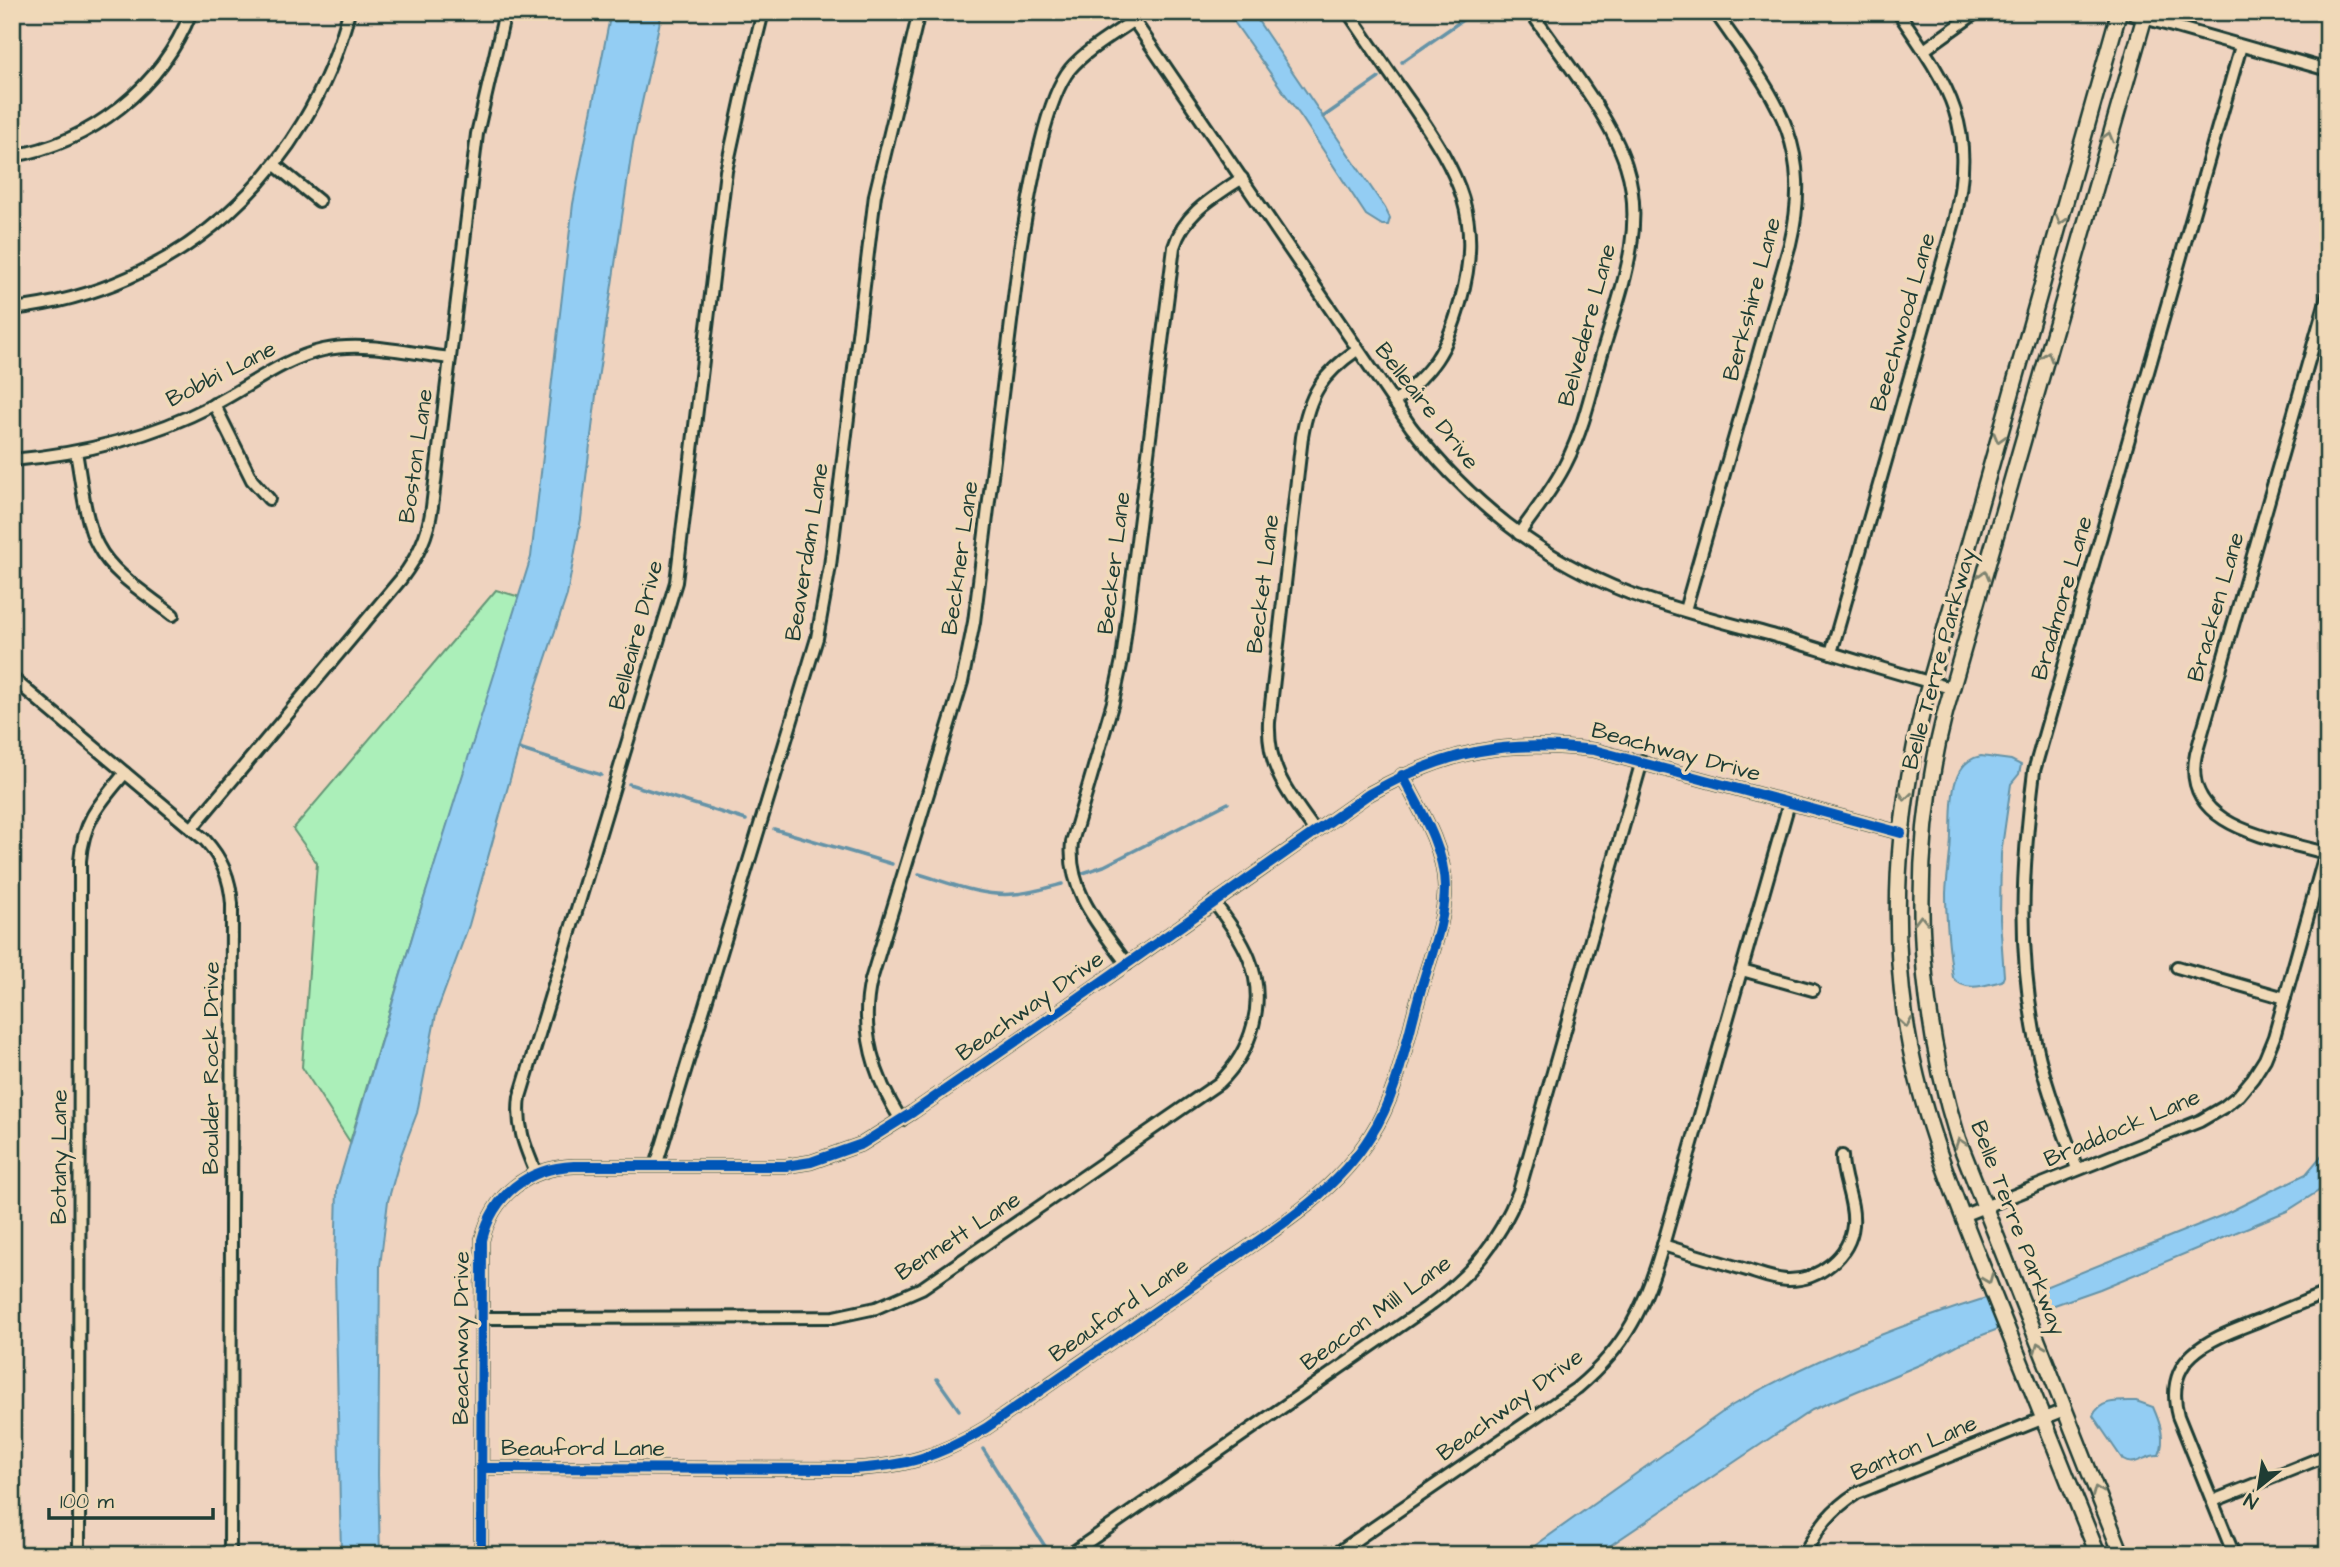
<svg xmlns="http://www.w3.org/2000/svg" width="2340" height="1567" font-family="'Architects Daughter',sans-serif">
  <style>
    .green { fill: #abefb9; stroke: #659676; stroke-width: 2 }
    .water { fill: #93cdf3; stroke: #6593a7; stroke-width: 2 }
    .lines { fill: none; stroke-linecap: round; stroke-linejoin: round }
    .stream { stroke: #6593a7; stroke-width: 3.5 }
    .minor-casing { stroke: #1f3d34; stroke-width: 16 }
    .secondary-casing { stroke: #1f3d34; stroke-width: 19 }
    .minor { stroke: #f0d9b8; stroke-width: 10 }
    .secondary { stroke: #f0d9b8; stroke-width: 14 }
    .cycleway-casing { stroke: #f0d9b8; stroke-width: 15 }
    .cycleway { stroke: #0057b8; stroke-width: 10 }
    .oneway { stroke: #7d836f }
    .labels { text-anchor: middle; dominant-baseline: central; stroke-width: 7; stroke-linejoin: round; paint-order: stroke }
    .street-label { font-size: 23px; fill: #1f3d34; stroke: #f0d9b8 }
  </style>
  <rect width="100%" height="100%" fill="#efd3bf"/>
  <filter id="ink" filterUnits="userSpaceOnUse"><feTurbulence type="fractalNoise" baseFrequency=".0143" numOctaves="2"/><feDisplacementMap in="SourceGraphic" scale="14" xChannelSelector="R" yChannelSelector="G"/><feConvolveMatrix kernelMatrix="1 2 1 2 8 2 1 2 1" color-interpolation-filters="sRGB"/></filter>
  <g filter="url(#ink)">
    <polygon class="green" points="496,590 520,597 416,924 350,1142 302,1067 317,863 293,829"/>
    <g class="water">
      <polygon points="611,12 662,12 633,143 598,379 581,519 567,595 534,694 469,925 436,1014 417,1113 401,1155 388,1201 380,1266 378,1475 380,1555 341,1555 335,1270 337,1188 416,924 531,557 573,204"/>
      <polygon points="1227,12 1252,12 1385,208 1390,218 1388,225 1382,225 1366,215 1302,118"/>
      <path d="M1981 756 2011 760 2021 765 2019 774 2011 784 2001 854 2000 919 2004 976 2002 981C1986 985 1965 993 1953 978 1949 950 1946 922 1946 893 1947 873 1951 853 1951 834 1952 808 1948 762 1981 756Z"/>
      <polygon points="2328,1148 2328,1185 2287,1211 2100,1289 2046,1308 2040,1289 2223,1215 2275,1189 2306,1174"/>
      <path d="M1989 1297 2001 1328 1959 1344 1924 1363 1812 1410 1596 1555H1522L1731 1406C1812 1359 1899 1325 1989 1297Z"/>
      <path d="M2136 1401 2153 1407C2160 1423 2166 1439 2159 1455 2145 1454 2136 1468 2123 1460L2093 1416C2100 1399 2120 1401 2136 1401Z"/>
    </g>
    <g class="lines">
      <g class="stream">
        <polyline points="1402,62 1474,12"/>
        <polyline points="1323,117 1379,78"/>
        <polyline points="519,749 601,775"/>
        <polyline points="629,784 746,820"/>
        <polyline points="774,829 892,864"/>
        <polyline points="1083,873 1104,866 1228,803"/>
        <path d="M919 874C949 883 982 897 1014 894 1030 893 1047 888 1062 884"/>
        <polyline points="937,1379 959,1410"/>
        <polyline points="983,1449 1048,1551"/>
      </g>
      <defs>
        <g id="minor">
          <path d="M1128 12 1411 427C1468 501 1541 559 1629 593 1675 610 1724 622 1772 635 1832 653 1891 672 1951 688"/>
          <path d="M1348 12C1369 43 1390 74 1412 105 1459 174 1484 218 1460 303 1446 353 1433 370 1394 403"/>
          <polyline points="2123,12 2328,70"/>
          <polyline points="1924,50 1977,12"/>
          <path d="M12 156C91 143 162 87 191 12"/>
          <polyline points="275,165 319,201"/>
          <path d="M12 309C178 291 308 172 349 12"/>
          <polyline points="214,404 252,480 269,499"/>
          <path d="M76 452C81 478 85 524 98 546 113 575 148 595 173 615"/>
          <path d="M12 460C81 454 151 437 213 405 249 387 282 359 323 350 363 341 409 353 450 358"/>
          <path d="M1519 534C1535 511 1554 488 1566 463 1583 430 1591 393 1601 357 1619 295 1647 230 1626 165 1610 115 1561 56 1531 12"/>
          <path d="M1685 610 1790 244C1815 139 1771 93 1715 12"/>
          <path d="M1831 653 1954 222C1977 126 1951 89 1898 12"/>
          <path d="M12 678 205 840C222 859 230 878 232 904L230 1555"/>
          <path d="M192 828 401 579C418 556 428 536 432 507L477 134 505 12"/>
          <path d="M1315 831C1289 794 1267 770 1269 722L1302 437C1309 395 1321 375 1357 350"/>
          <path d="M2325 853C2274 838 2180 828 2196 754L2328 294"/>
          <path d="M1127 964C1100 927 1067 891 1072 842L1113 702 1122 660 1174 247C1184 213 1214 197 1242 178"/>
          <polyline points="2177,967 2285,998"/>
          <polyline points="1742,970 1813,990"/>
          <path d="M901 1120C874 1077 859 1031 871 980L962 682 974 622 1020 249C1028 205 1043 102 1070 69 1087 49 1113 35 1134 20"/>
          <polyline points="656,1166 817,638 830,566 875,195 919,12"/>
          <path d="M2077 1169C2063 1129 2046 1089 2037 1047 2017 950 2022 868 2034 771L2241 46"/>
          <path d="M536 1173C525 1147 516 1126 520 1097L676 582 726 171 745 84 763 12"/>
          <polyline points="1962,1216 2200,1121 2224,1107 2239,1095 2253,1078 2265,1059 2274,1037 2328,844"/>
          <path d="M1663 1245C1691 1254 1719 1262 1747 1270 1760 1274 1774 1280 1789 1280 1819 1280 1850 1256 1853 1225 1855 1201 1842 1179 1842 1156"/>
          <path d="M481 1318 834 1317 876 1308 922 1288 1219 1083C1252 1051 1267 1002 1249 958 1241 938 1227 920 1214 902"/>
          <path d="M481 1468 851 1469C906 1466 938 1457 986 1428 1057 1379 1128 1330 1199 1281 1260 1238 1331 1200 1371 1135 1397 1095 1406 1042 1419 996 1428 962 1445 924 1445 888 1445 849 1420 809 1402 775"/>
          <polyline points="2213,1501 2328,1455"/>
          <path d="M79 1555 80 861C83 820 100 803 125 773"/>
          <path d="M481 1555 482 1240C493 1195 527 1168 574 1166H786L811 1162 862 1144 913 1112 1044 1022 1369 794C1447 750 1506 739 1594 750L1901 833"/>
          <path d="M1069 1555 1426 1308C1471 1275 1498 1244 1519 1191L1642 761"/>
          <path d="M1334 1555 1577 1388C1627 1346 1645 1306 1663 1245L1789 803"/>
          <path d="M1804 1555C1817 1528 1832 1509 1857 1493L2064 1410"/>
          <path d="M2234 1555 2178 1416C2162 1355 2212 1339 2258 1321 2281 1311 2304 1302 2328 1292"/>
        </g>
        <g id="secondary">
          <path d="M2098 1555C2062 1466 2027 1377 1991 1288 1956 1200 1918 1111 1905 1016 1890 909 1899 804 1925 700L2119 12"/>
          <path d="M2122 1555 1958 1139C1915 1000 1909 855 1945 713L2146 12"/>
        </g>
      </defs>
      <use href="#minor" class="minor-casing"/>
      <use href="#secondary" class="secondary-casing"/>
      <use href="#minor" class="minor"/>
      <use href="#secondary" class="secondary"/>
      <defs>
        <g id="cycleway">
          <path d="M481 1468 851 1469C906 1466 938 1457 986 1428 1057 1379 1128 1330 1199 1281 1260 1238 1331 1200 1371 1135 1397 1095 1406 1042 1419 996 1428 962 1445 924 1445 888 1445 849 1420 809 1402 775"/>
          <path d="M481 1555 482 1240C493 1195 527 1168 574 1166H786L811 1162 862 1144 913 1112 1044 1022 1369 794C1447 750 1506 739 1594 750L1901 833"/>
        </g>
      </defs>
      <use href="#cycleway" class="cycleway-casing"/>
      <use href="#cycleway" class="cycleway"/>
    </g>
    <defs><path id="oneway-chevron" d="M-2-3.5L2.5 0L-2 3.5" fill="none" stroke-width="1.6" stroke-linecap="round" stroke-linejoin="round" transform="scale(1.75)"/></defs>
    <g class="oneway">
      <use href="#oneway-chevron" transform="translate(2108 137) rotate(-74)"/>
      <use href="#oneway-chevron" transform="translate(2061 220) rotate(106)"/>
      <use href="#oneway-chevron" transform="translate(2047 356) rotate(-73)"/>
      <use href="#oneway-chevron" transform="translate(1999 438) rotate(106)"/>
      <use href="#oneway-chevron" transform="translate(1984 575) rotate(-74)"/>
      <use href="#oneway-chevron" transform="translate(1905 796) rotate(97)"/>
      <use href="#oneway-chevron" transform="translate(1921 920) rotate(-91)"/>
      <use href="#oneway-chevron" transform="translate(1906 1023) rotate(81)"/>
      <use href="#oneway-chevron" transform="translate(1960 1143) rotate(-109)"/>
      <use href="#oneway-chevron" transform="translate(1988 1279) rotate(68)"/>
      <use href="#oneway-chevron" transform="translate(2039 1347) rotate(-112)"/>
      <use href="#oneway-chevron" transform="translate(2097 1491) rotate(-112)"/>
    </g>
  </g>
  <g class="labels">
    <g class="street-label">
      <text transform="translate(1752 299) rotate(-75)">Berkshire Lane</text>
      <text transform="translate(1903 322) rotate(-74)">Beechwood Lane</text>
      <text transform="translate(1587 325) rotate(-75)">Belvedere Lane</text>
      <text transform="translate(221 374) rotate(-27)">Bobbi Lane</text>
      <text transform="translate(1427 406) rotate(52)">Belleaire Drive</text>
      <text transform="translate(416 456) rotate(-82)">Boston Lane</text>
      <text transform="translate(807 552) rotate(-81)">Beaverdam Lane</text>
      <text transform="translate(960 558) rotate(-82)">Beckner Lane</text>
      <text transform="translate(1114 563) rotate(-83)">Becker Lane</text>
      <text transform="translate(1263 584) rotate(-83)">Becket Lane</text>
      <text transform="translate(2062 598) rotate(-74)">Bradmore Lane</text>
      <text transform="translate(2216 607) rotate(-74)">Bracken Lane</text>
      <text transform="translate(636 635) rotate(-75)">Belleaire Drive</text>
      <text transform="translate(1939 659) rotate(-75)">Belle Terre Parkway</text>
      <text transform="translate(1676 752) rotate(15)">Beachway Drive</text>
      <text transform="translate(1030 1006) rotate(-35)">Beachway Drive</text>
      <text transform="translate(211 1068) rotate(-90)">Boulder Rock Drive</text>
      <text transform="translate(2122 1128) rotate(-23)">Braddock Lane</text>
      <text transform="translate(59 1157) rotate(-90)">Botany Lane</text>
      <text transform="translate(2018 1228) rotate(69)">Belle Terre Parkway</text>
      <text transform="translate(958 1236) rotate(-33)">Bennett Lane</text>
      <text transform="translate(1119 1310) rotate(-35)">Beauford Lane</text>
      <text transform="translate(1376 1313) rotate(-36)">Beacon Mill Lane</text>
      <text transform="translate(461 1338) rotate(-90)">Beachway Drive</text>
      <text transform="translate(1510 1405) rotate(-36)">Beachway Drive</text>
      <text x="583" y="1448">Beauford Lane</text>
      <text transform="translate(1914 1448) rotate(-23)">Banton Lane</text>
    </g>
  </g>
  <rect width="2340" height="1567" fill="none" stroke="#f0d9b8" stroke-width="42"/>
  <rect x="21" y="21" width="2298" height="1525" fill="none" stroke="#1f3d34" stroke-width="2.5" filter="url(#ink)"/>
  <g transform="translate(2259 1487) rotate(210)" stroke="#f0d9b8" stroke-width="5" paint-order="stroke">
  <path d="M0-5L12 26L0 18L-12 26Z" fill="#1f3d34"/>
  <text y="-10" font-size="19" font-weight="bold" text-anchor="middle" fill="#1f3d34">N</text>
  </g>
  <path d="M49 1508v10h164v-10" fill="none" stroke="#1f3d34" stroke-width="3.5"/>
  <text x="60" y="1508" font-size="21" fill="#1f3d34" stroke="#f0d9b8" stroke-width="5" paint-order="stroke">100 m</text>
</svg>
